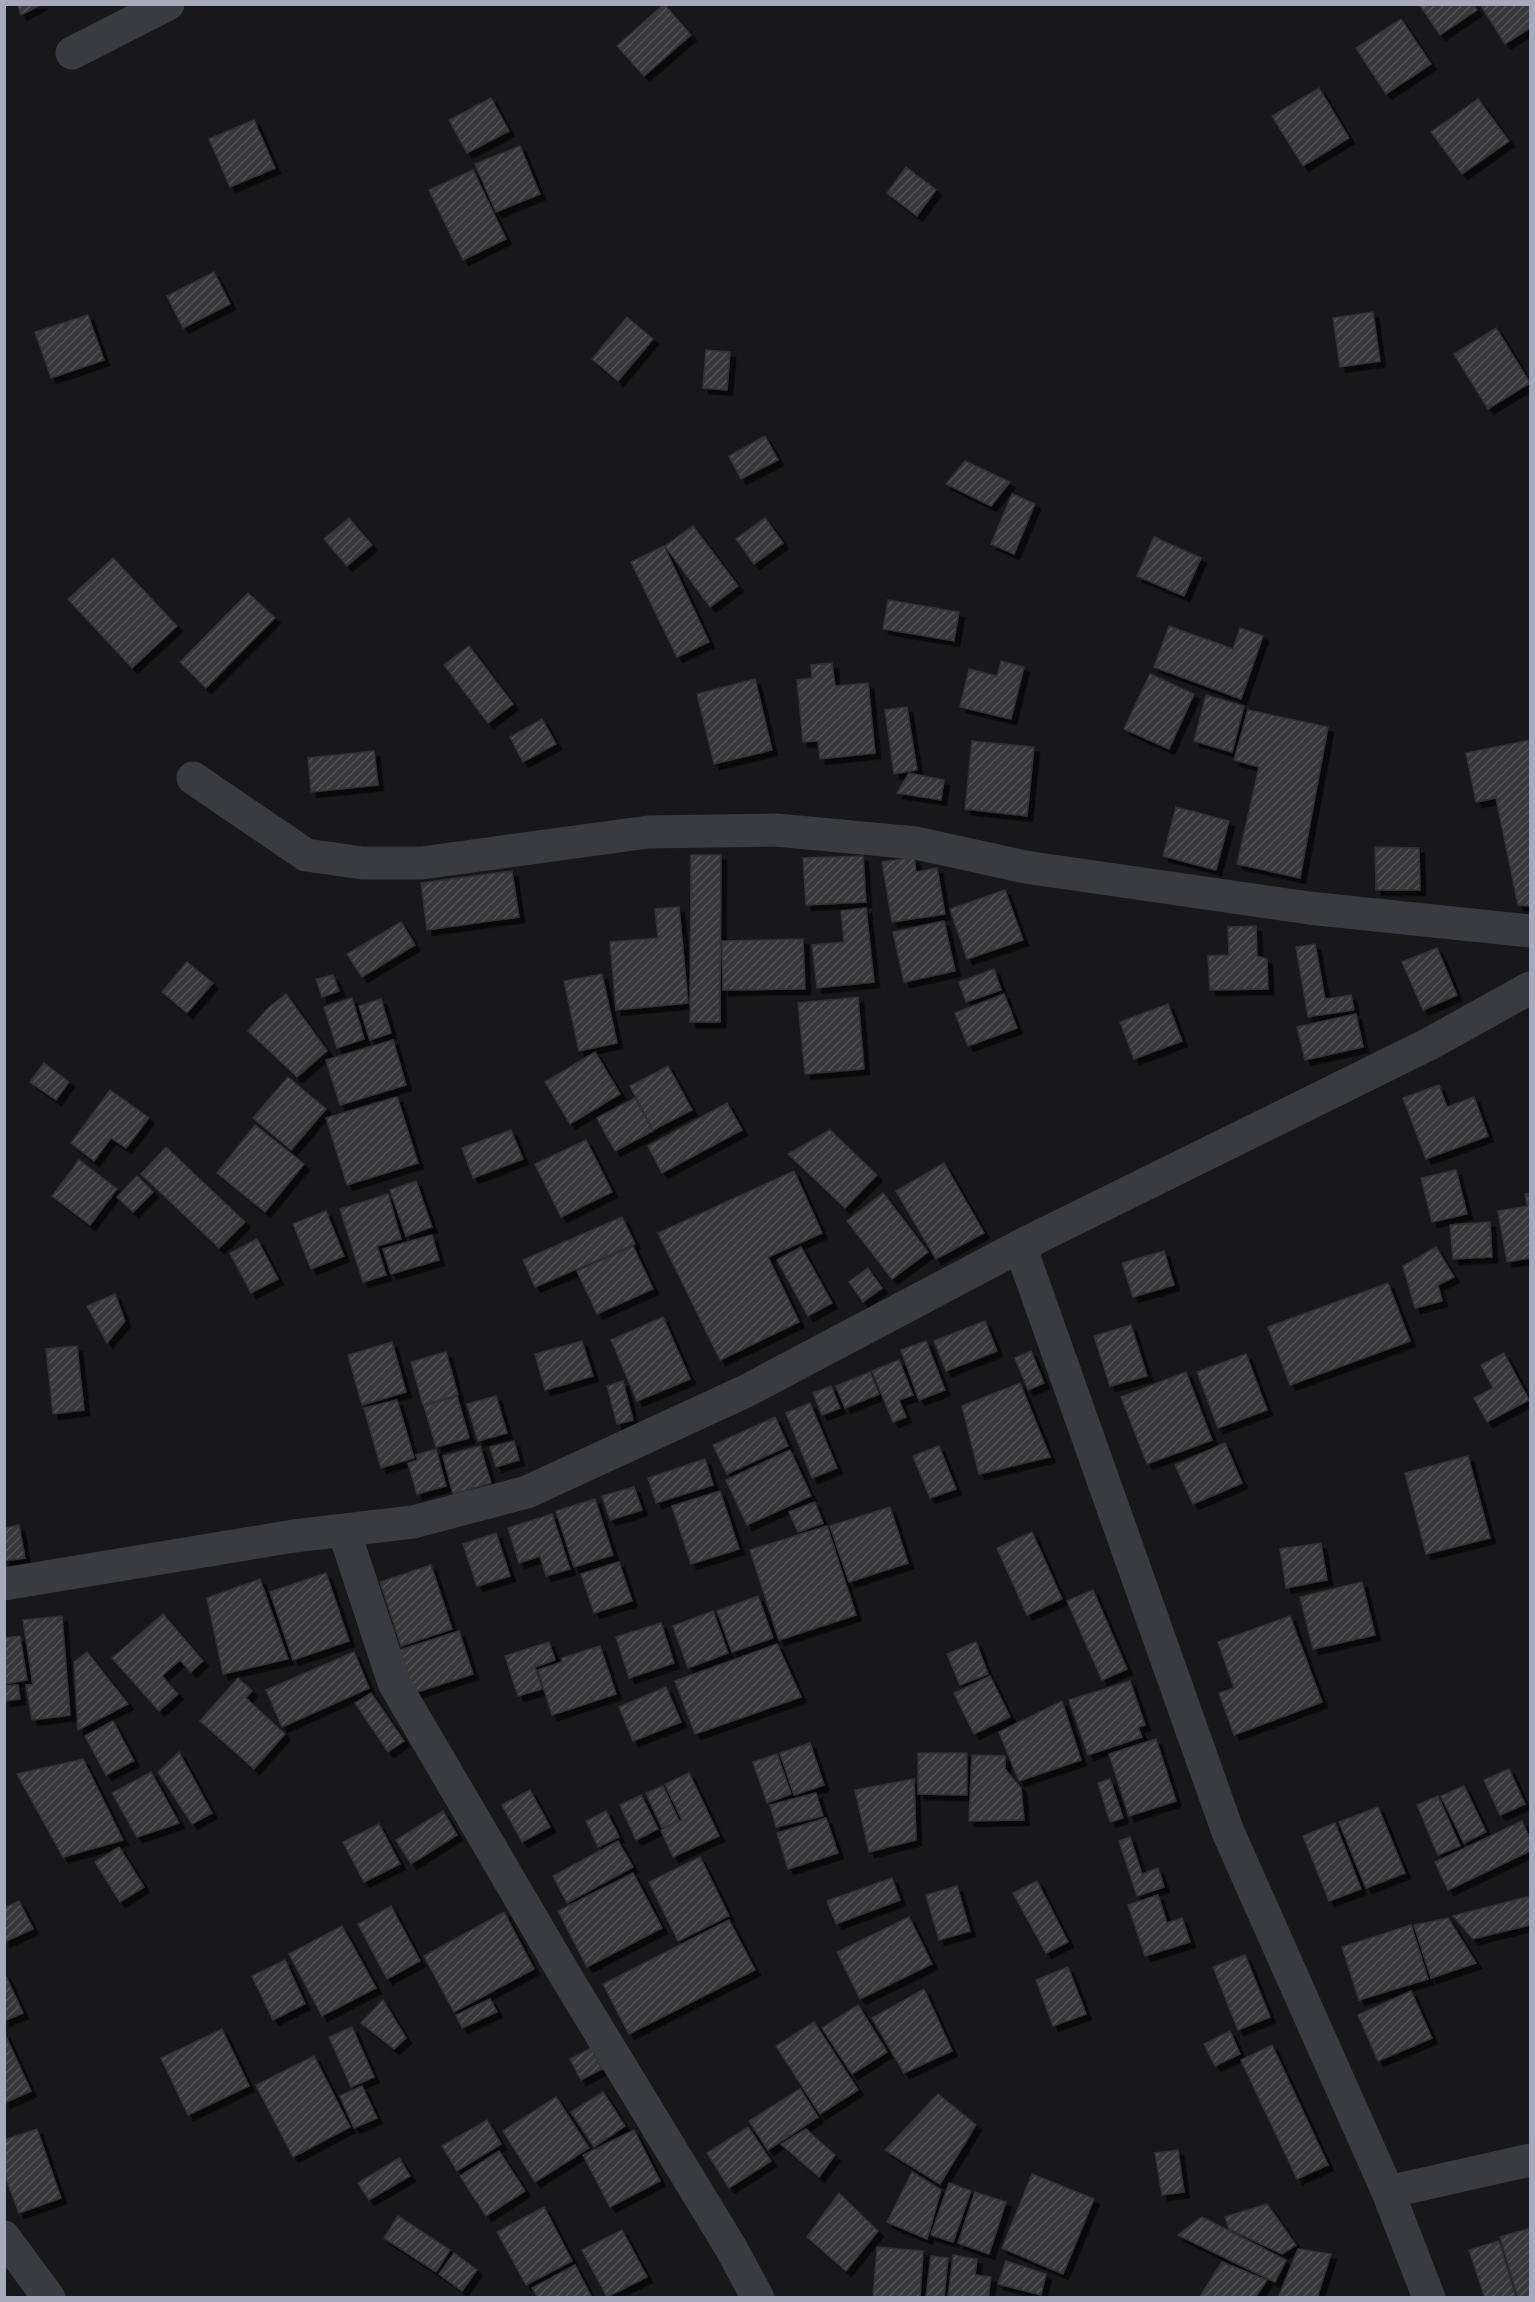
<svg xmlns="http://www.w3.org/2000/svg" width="1535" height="2302" font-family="Overpass,sans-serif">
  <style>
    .building { fill: url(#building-hatch); stroke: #323136; stroke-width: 1.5; filter: url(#shadow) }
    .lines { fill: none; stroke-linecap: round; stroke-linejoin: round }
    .minor { stroke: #3a3a41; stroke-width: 33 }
  </style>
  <defs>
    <pattern id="building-hatch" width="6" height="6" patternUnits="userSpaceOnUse" patternTransform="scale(1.5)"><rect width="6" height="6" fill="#38373b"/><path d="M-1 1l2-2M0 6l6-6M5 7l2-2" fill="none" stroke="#525155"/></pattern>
    <filter id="shadow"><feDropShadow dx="5.5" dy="5.5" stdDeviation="0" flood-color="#0009"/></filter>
  </defs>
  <rect width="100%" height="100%" fill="#181719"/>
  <g class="building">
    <polygon points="17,4 42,4 21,15"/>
    <polygon points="664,4 691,35 644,76 617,46"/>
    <polygon points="1419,4 1473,4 1477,10 1440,35"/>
    <polygon points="1480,4 1530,4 1530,28 1505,44"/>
    <polygon points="1401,19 1431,64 1386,94 1356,48"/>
    <polygon points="1319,88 1349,138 1303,166 1272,116"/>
    <polygon points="491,98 509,131 467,153 449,120"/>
    <polygon points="1478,99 1509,141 1462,174 1431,132"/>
    <polygon points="254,120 275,168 230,187 209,139"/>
    <polygon points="520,146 540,194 496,212 475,164"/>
    <polygon points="906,167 936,190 917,216 887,193"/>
    <polygon points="473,170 506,239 463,260 429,190"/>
    <polygon points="214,272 230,304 183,328 167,296"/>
    <polygon points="1373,312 1380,361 1340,367 1333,318"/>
    <polygon points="88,315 104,360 51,378 35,332"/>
    <polygon points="627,317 653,339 618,381 592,359"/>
    <polygon points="1496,328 1530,383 1488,409 1454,354"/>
    <polygon points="706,350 730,352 727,390 703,388"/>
    <polygon points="765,436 778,460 741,479 729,456"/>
    <polygon points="965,461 1010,482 991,506 946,484"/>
    <polygon points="1012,494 1035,504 1014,554 991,544"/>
    <polygon points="349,518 372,545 347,566 324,539"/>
    <polygon points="765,518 783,543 754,564 736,539"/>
    <polygon points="693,526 738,586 710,607 665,546"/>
    <polygon points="1154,537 1201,558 1184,596 1137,576"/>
    <polygon points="664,546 709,642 677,657 631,562"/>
    <polygon points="113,558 177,626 132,668 68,599"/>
    <polygon points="248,593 275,618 206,688 180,662"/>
    <polygon points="888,600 959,612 954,641 883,629"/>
    <polygon points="1169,626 1233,649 1240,628 1263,636 1241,699 1154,667"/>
    <polygon points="469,646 513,704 488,723 444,665"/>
    <polygon points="1001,661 1024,667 1011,719 960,707 969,669 997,676"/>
    <polygon points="832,663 835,686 868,683 875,753 820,759 818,741 803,742 797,680 812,678 811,665"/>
    <polygon points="1150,674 1194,694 1169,749 1124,729"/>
    <polygon points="755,679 772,750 714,764 697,694"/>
    <polygon points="1206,695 1244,706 1232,752 1194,741"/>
    <polygon points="907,707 917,770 894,774 885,710"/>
    <polygon points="1248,710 1328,727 1300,878 1237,864 1259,767 1234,760"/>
    <polygon points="542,719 556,744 523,762 510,737"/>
    <polygon points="1530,740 1530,906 1518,905 1496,798 1476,802 1466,753"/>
    <polygon points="972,741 1034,747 1027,816 965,809"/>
    <polygon points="374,751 378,785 311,792 308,758"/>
    <polygon points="909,773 944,780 941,800 897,793"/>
    <polygon points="1176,807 1229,821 1216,870 1163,856"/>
    <polygon points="1375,847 1419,848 1420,890 1376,890"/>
    <polygon points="691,855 721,855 720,1022 690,1022"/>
    <polygon points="863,856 866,902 806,905 803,858"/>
    <polygon points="914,857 916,872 937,868 945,914 892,922 882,862"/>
    <polygon points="512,871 519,917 427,930 421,883"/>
    <polygon points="1005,890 1023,940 967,959 950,909"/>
    <polygon points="679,907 688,1003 616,1010 610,942 658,938 655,909"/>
    <polygon points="866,908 874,982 817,988 812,945 844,942 841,911"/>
    <polygon points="944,921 955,971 904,982 893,932"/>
    <polygon points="401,922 415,945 362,977 347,954"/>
    <polygon points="1256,926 1257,956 1267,959 1268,989 1210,990 1208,956 1229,955 1228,927"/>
    <polygon points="803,939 805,989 723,990 722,941"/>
    <polygon points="1315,944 1325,999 1351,995 1354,1010 1308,1017 1296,947"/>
    <polygon points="1437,948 1457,995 1423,1010 1402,962"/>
    <polygon points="187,962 213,983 187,1013 162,992"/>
    <polygon points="994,969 1001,990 966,1002 959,982"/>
    <polygon points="602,974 617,1043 579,1051 564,981"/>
    <polygon points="333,975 339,991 322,997 316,979"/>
    <polygon points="286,994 327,1051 297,1077 248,1031 268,1008"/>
    <polygon points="1004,994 1017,1028 968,1046 955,1013"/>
    <polygon points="858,997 864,1069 805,1074 798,1003"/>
    <polygon points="352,998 364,1039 337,1048 324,1007"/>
    <polygon points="381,999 391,1033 370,1040 359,1006"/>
    <polygon points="1168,1004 1182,1041 1134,1059 1120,1022"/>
    <polygon points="1356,1014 1363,1047 1305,1060 1297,1027"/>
    <polygon points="393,1040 406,1085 340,1105 326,1060"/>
    <polygon points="595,1052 620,1094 570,1124 545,1082"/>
    <polygon points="44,1063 69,1082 56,1100 30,1082"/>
    <polygon points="668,1066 692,1110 653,1130 630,1086"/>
    <polygon points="288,1077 326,1109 291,1150 253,1118"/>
    <polygon points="1439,1085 1447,1107 1474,1097 1488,1136 1426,1159 1403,1098"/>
    <polygon points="110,1090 149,1118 126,1148 111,1138 94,1161 71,1143"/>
    <polygon points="397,1097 418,1163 347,1185 326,1118"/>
    <polygon points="635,1098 653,1131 615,1151 597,1118"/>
    <polygon points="727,1103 742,1130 662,1173 648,1146"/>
    <polygon points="255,1125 304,1164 265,1212 217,1173"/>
    <polygon points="511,1130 523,1159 473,1178 462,1148"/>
    <polygon points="830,1130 877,1175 845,1208 788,1154"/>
    <polygon points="586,1140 612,1192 561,1217 535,1164"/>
    <polygon points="166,1147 245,1222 219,1248 141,1174"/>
    <polygon points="79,1160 117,1189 90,1225 52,1196"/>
    <polygon points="944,1163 984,1233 936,1259 896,1191"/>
    <polygon points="1456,1170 1467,1214 1432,1222 1421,1178"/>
    <polygon points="794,1171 822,1233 768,1257 799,1322 720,1360 658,1233"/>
    <polygon points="137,1176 153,1192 133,1212 117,1197"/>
    <polygon points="416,1181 432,1227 406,1236 390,1190"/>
    <polygon points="883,1193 928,1252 892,1279 847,1221"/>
    <polygon points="1530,1193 1530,1258 1507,1262 1498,1211 1527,1206 1525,1194"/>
    <polygon points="388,1194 401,1239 377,1246 386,1275 363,1282 340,1209"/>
    <polygon points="326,1211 344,1256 311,1269 293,1224"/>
    <polygon points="622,1217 635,1244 535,1287 523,1260"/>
    <polygon points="1490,1222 1492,1257 1453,1259 1450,1225"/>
    <polygon points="432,1235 439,1260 391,1274 383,1249"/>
    <polygon points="257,1239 278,1279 251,1293 230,1253"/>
    <polygon points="633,1246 653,1289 597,1314 577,1271"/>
    <polygon points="801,1247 832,1303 808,1316 777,1260"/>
    <polygon points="1436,1247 1454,1277 1438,1285 1442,1301 1415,1308 1403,1266"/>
    <polygon points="1164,1251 1174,1285 1133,1297 1122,1263"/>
    <polygon points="868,1268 882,1288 863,1302 849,1282"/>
    <polygon points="1388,1283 1410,1341 1290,1385 1268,1327"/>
    <polygon points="115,1294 125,1321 107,1343 87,1306"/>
    <polygon points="663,1317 690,1379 637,1401 611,1340"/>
    <polygon points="985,1321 997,1351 946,1371 934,1341"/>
    <polygon points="1131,1325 1147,1376 1110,1386 1094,1336"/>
    <polygon points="582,1341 593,1376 545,1390 535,1354"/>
    <polygon points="926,1341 945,1390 919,1400 901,1350"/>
    <polygon points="392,1342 406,1392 362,1405 348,1355"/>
    <polygon points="77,1346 84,1410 53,1414 46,1349"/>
    <polygon points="1031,1351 1044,1383 1028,1390 1015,1358"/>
    <polygon points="446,1352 458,1395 423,1405 411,1362"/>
    <polygon points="1504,1353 1529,1400 1487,1422 1474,1398 1493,1388 1481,1365"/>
    <polygon points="1246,1354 1267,1410 1218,1428 1197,1372"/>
    <polygon points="899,1360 913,1395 899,1400 906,1417 893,1422 872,1371"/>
    <polygon points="870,1372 879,1394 845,1408 836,1386"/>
    <polygon points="1186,1372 1212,1440 1147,1464 1121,1397"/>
    <polygon points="623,1381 633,1420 617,1424 607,1386"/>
    <polygon points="1020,1383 1050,1457 979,1474 962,1406"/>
    <polygon points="831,1386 840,1408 822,1415 813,1393"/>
    <polygon points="457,1396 469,1438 436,1447 424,1406"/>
    <polygon points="496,1396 507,1433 478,1441 467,1404"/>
    <polygon points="397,1400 414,1458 381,1468 364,1408"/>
    <polygon points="810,1403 837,1468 812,1478 786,1413"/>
    <polygon points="775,1417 788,1446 727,1474 713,1445"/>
    <polygon points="514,1441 519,1460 496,1467 490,1447"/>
    <polygon points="1225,1443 1242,1483 1193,1504 1175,1465"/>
    <polygon points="480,1446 491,1483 453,1494 443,1456"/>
    <polygon points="939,1446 956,1489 930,1498 913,1456"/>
    <polygon points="436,1449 446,1486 417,1494 408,1463 418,1460 416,1455"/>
    <polygon points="790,1450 811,1496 747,1525 726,1480"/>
    <polygon points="1468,1456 1490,1538 1426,1554 1405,1473"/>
    <polygon points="705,1459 713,1485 656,1503 648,1478"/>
    <polygon points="634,1487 642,1510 610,1520 602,1496"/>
    <polygon points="720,1491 739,1549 691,1564 672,1506"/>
    <polygon points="595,1499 613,1555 574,1567 556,1511"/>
    <polygon points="815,1502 823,1523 798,1532 789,1512"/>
    <polygon points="890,1507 908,1563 849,1582 830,1526"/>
    <polygon points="552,1514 570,1569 546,1576 540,1556 519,1563 508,1528"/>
    <polygon points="19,1525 25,1558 4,1561 4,1528"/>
    <polygon points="827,1526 856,1615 779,1640 750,1550"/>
    <polygon points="1032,1532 1062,1599 1027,1615 997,1548"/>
    <polygon points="496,1533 510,1576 477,1586 463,1544"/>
    <polygon points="1321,1543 1327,1580 1286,1588 1280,1549"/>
    <polygon points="619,1562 632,1601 594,1613 581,1574"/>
    <polygon points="431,1565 452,1629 401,1646 380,1582"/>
    <polygon points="326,1573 349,1641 293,1660 270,1592"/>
    <polygon points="260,1579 288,1659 223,1674 207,1598"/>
    <polygon points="1362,1582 1375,1635 1313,1649 1300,1597"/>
    <polygon points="1093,1590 1127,1669 1102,1680 1067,1601"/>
    <polygon points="758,1596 773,1638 732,1652 717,1611"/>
    <polygon points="713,1611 728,1653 688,1668 673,1626"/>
    <polygon points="163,1614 203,1661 191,1672 180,1660 162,1676 178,1694 159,1711 112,1658"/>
    <polygon points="62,1616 70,1715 32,1720 26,1685 33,1685 23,1620"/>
    <polygon points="1290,1616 1322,1702 1234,1735 1219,1693 1234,1688 1218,1642"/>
    <polygon points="661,1623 674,1663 629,1678 616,1637"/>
    <polygon points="459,1631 473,1674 414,1693 400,1650"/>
    <polygon points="20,1636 27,1680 4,1684 4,1638"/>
    <polygon points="549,1642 555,1660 535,1667 542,1689 518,1696 505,1656"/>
    <polygon points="976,1642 988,1674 960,1685 947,1654"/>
    <polygon points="777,1644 801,1697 695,1734 675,1681"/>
    <polygon points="600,1646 616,1694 552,1715 538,1670 562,1662 562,1658"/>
    <polygon points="87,1652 128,1704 78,1730 74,1662"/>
    <polygon points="354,1652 369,1688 282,1727 266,1690"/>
    <polygon points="990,1676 1010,1717 974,1734 954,1693"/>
    <polygon points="238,1678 252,1691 246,1698 285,1734 254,1769 200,1721"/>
    <polygon points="1130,1681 1145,1725 1138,1727 1142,1737 1088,1755 1069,1700"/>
    <polygon points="18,1685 20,1699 4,1701 4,1686"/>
    <polygon points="666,1687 681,1722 633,1741 619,1707"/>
    <polygon points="371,1693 404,1741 388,1752 355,1703"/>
    <polygon points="1062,1701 1081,1760 1019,1781 999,1732"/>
    <polygon points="113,1721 134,1761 106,1775 85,1736"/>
    <polygon points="1156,1739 1176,1801 1129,1816 1109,1754"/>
    <polygon points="810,1743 824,1785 794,1795 780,1753"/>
    <polygon points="179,1752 212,1813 192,1824 158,1772"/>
    <polygon points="918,1753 967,1753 967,1795 918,1794"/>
    <polygon points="777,1754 791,1794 767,1803 753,1762"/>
    <polygon points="972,1755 1005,1756 1005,1769 1021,1788 1024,1820 969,1821"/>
    <polygon points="83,1759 123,1840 63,1857 17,1774"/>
    <polygon points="1509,1769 1525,1804 1500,1815 1484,1780"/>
    <polygon points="151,1772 179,1823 137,1837 112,1793"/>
    <polygon points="689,1773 719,1836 673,1857 661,1830 682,1820 665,1784"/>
    <polygon points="914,1779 916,1840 869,1852 855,1790"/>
    <polygon points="1110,1779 1123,1818 1110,1822 1098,1783"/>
    <polygon points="663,1786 679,1821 662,1828 646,1793"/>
    <polygon points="1464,1786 1486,1832 1464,1843 1441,1796"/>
    <polygon points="530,1790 550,1827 522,1842 502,1805"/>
    <polygon points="816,1793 823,1816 776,1827 770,1805"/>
    <polygon points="641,1795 658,1829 636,1840 620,1805"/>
    <polygon points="1438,1796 1460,1846 1438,1855 1417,1805"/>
    <polygon points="1378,1807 1405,1873 1366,1888 1339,1822"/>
    <polygon points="443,1811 457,1835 411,1864 396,1840"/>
    <polygon points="606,1811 619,1837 598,1847 586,1821"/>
    <polygon points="826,1818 838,1853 788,1869 777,1833"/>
    <polygon points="1522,1821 1530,1839 1530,1851 1448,1890 1435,1862"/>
    <polygon points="1335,1823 1361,1889 1329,1901 1303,1836"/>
    <polygon points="379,1824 400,1864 364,1882 343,1842"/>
    <polygon points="1130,1837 1142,1874 1158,1868 1164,1887 1137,1896 1119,1841"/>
    <polygon points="618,1841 633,1867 567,1903 553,1876"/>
    <polygon points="119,1847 144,1887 120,1902 95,1862"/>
    <polygon points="700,1857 729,1916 678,1941 649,1882"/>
    <polygon points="633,1873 662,1928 587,1967 558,1911"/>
    <polygon points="892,1878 900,1900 836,1924 827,1901"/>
    <polygon points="1037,1881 1068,1942 1046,1953 1013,1893"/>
    <polygon points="957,1886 970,1931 939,1940 926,1895"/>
    <polygon points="1158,1895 1167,1923 1182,1918 1190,1942 1145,1956 1128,1905"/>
    <polygon points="1530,1896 1530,1925 1473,1939 1453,1916"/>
    <polygon points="19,1901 33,1929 4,1942 4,1908"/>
    <polygon points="391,1906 420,1961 387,1979 358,1924"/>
    <polygon points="504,1912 534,1969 454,2012 424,1956"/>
    <polygon points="909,1917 932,1964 860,1999 837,1952"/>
    <polygon points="1448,1918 1476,1963 1431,1978 1414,1925"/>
    <polygon points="729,1920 755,1970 629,2034 603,1984"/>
    <polygon points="1411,1925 1428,1979 1359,2000 1342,1947"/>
    <polygon points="342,1926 376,1988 322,2016 289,1954"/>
    <polygon points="1245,1955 1270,2017 1238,2030 1213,1967"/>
    <polygon points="285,1960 305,2004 273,2020 252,1976"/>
    <polygon points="1068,1967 1086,2014 1053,2026 1036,1980"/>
    <polygon points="4,1972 23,2013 4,2021"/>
    <polygon points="924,1989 952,2051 904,2073 872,2018"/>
    <polygon points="1411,1991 1432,2038 1378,2061 1358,2015"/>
    <polygon points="490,1999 497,2012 462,2028 456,2015"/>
    <polygon points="383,2000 406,2038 394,2049 361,2023"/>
    <polygon points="858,2005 887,2052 852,2074 822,2028"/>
    <polygon points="814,2022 858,2090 820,2114 776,2046"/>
    <polygon points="352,2027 374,2077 351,2087 329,2037"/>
    <polygon points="222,2029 249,2086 188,2115 161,2058"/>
    <polygon points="1230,2031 1240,2054 1215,2066 1204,2044"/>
    <polygon points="4,2032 31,2091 4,2103"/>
    <polygon points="1272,2045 1328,2165 1297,2179 1241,2060"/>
    <polygon points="591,2048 602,2069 581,2080 570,2059"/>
    <polygon points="314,2056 350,2127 293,2157 256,2085"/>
    <polygon points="362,2086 377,2118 354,2128 340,2096"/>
    <polygon points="800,2089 818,2117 768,2150 749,2121"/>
    <polygon points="603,2092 625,2126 594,2147 571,2112"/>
    <polygon points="938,2094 976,2125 940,2184 885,2150"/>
    <polygon points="556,2097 589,2148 535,2182 503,2131"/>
    <polygon points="487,2120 501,2144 457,2171 442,2146"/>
    <polygon points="748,2127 771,2161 729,2188 707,2153"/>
    <polygon points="37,2129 61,2198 19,2213 4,2173 4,2140"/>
    <polygon points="806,2129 835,2155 819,2177 781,2144"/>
    <polygon points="634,2130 660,2181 610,2207 583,2155"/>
    <polygon points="1178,2150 1184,2192 1162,2195 1155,2153"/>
    <polygon points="499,2151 525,2191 486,2216 460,2176"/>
    <polygon points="399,2158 410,2176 369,2200 358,2183"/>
    <polygon points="912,2172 941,2190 927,2239 887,2222"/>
    <polygon points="1032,2174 1094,2199 1063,2274 1002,2248"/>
    <polygon points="949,2183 971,2191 953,2242 931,2235"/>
    <polygon points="975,2192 1006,2202 989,2254 958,2243"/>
    <polygon points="839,2193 878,2231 846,2271 807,2237"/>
    <polygon points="1267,2204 1296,2245 1282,2254 1229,2229 1225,2217"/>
    <polygon points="544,2207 572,2261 526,2285 497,2232"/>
    <polygon points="398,2216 450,2250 436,2272 384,2238"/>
    <polygon points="1202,2217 1286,2260 1275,2282 1178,2235"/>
    <polygon points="1530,2228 1530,2298 1518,2298 1500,2237"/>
    <polygon points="622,2230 647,2277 607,2297 582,2250"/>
    <polygon points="1499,2241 1516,2298 1485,2298 1469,2250"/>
    <polygon points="877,2247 923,2251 920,2298 873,2297"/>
    <polygon points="1298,2249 1331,2254 1317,2298 1278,2298"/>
    <polygon points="454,2253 477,2270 462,2291 439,2274"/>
    <polygon points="953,2255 977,2259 975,2275 991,2277 988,2298 948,2298"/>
    <polygon points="931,2256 948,2258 944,2298 926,2298"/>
    <polygon points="1006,2261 1046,2274 1041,2295 998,2284"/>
    <polygon points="1222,2262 1267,2280 1255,2298 1199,2298"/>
    <polygon points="575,2265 592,2298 538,2298 532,2288"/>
  </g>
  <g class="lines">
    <g class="minor">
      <polyline points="72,53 168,4"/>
      <polyline points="193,778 306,855 363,863 421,863 648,832 776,830 916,843 1025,867 1309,908 1530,931"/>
      <polyline points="1020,1246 1228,1832 1388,2192 1429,2298"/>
      <polyline points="344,1531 394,1683 568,1980 731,2248 758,2298"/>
      <polyline points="4,1584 294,1536 413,1522 527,1492 746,1391 1020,1246 1429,1044 1530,988"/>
      <polyline points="1388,2192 1530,2160"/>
      <polyline points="4,2237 49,2298"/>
    </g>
  </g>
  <rect width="1535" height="2302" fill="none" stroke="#a8a9ba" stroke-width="12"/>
</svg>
